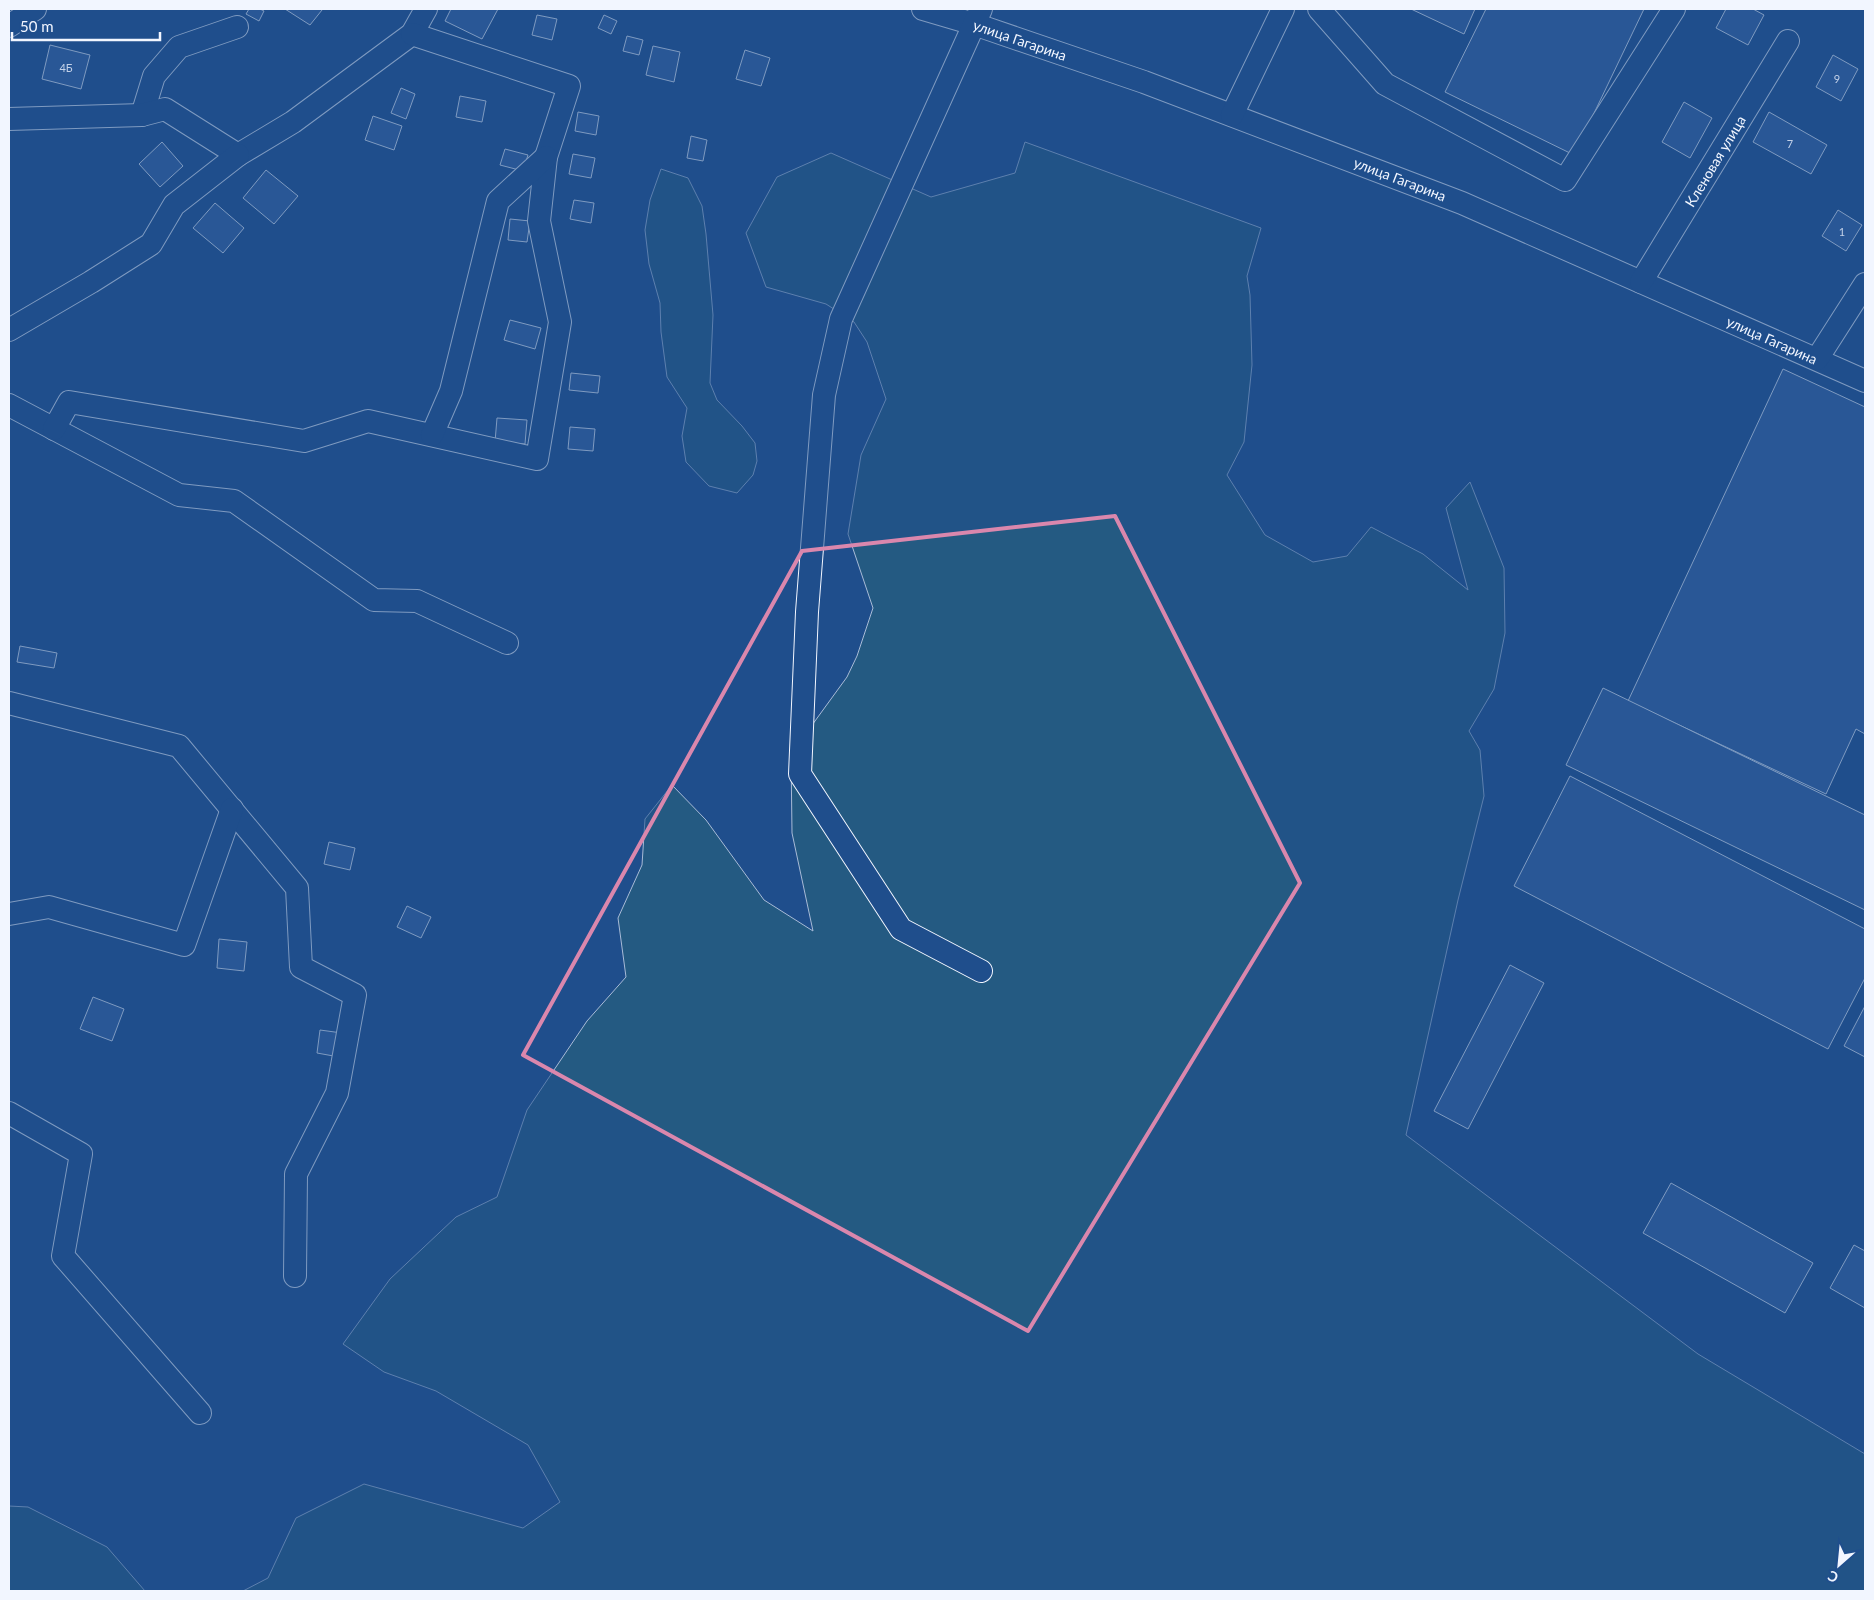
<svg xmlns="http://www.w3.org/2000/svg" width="1874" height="1600" font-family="Lato,sans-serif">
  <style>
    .green { fill: #245a82; stroke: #a8bbd7 }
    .building { fill: #3563a3; stroke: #f2f6ff }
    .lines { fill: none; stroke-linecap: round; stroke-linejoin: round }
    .minor-casing { stroke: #f2f6ff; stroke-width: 24 }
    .minor { stroke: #1f4e8c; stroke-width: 22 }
    .marked { fill: none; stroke: #da87ad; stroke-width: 4; stroke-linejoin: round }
    .labels { text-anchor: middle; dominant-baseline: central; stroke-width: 4; stroke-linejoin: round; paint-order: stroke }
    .number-label { font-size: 11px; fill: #c3d1e8 }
    .street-label { font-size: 14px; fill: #f2f6ff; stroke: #1f4e8c }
  </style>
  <rect width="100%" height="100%" fill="#1f4e8c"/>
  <g class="green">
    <polygon points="1025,142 1261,228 1247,276 1250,295 1252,365 1244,442 1227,475 1265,535 1313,562 1347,556 1371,527 1423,554 1468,590 1446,508 1470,482 1504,568 1505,633 1494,689 1469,731 1480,750 1484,796 1458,900 1406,1135 1698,1354 1865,1454 1865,1591 243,1591 268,1578 296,1518 364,1484 523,1528 560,1502 528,1445 436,1391 384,1372 343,1344 390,1279 456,1217 497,1197 527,1110 587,1021 626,977 618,918 642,865 645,819 672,785 706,820 764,900 813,931 792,833 791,754 847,677 857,656 873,608 848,534 861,455 886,399 867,342 854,322 826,304 766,287 746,233 777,177 831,153 931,197 1015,173"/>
    <polygon points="661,169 688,178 702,206 706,234 713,315 710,383 717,400 742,426 755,443 757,461 753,475 737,493 709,486 686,462 682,436 687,408 667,377 661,332 660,303 649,264 645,230 650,200"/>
    <polygon points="9,1506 28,1507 107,1547 145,1591 9,1591"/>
  </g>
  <g class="building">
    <polygon points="249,9 260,9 264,11 259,21 246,14"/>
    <polygon points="285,9 321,9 322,10 310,25"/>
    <polygon points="451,9 498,9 482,39 445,21"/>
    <polygon points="1411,9 1475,9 1464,34"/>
    <polygon points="1486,9 1644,9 1574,155 1445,92"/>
    <polygon points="1726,9 1753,9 1764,15 1748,45 1716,28"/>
    <polygon points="537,15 557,19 552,40 532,35"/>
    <polygon points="604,15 617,21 611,34 598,28"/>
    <polygon points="627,36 643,40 639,55 623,51"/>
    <polygon points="50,45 90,55 81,89 42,79"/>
    <polygon points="653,46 680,52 674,82 646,75"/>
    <polygon points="745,50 770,58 761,86 736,79"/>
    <polygon points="1833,55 1858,69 1841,101 1816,87"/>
    <polygon points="401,88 415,94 406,119 391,113"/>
    <polygon points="460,96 486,101 482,122 456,117"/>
    <polygon points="1684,102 1712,118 1690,158 1662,142"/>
    <polygon points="578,112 599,116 596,135 575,131"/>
    <polygon points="1769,112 1827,145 1811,174 1753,142"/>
    <polygon points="373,116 402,126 394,150 365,140"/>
    <polygon points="691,136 707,140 703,161 687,158"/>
    <polygon points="162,142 183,166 160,187 139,164"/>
    <polygon points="505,149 528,155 523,171 500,165"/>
    <polygon points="573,154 595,158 591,178 569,174"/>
    <polygon points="266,170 298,196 274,224 243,198"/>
    <polygon points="574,200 594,203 591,223 570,219"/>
    <polygon points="215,203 244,228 223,253 193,228"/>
    <polygon points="1838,210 1862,225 1846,251 1822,236"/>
    <polygon points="510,219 530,221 527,242 508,240"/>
    <polygon points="510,320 541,328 535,349 504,340"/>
    <polygon points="1783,369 1865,407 1865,734 1856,729 1826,794 1628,701"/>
    <polygon points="571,373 600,376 598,393 569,390"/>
    <polygon points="497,418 527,420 525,444 495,442"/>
    <polygon points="570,427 595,429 593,451 568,449"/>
    <polygon points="20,646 57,653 54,668 17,662"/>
    <polygon points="1603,688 1865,815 1865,910 1566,765"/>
    <polygon points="1570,776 1865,929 1865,978 1828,1049 1514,886"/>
    <polygon points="329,842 355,848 350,870 324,864"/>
    <polygon points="407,906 431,917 421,938 397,927"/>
    <polygon points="219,939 247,942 244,971 217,968"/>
    <polygon points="1510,965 1544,983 1468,1129 1434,1111"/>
    <polygon points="93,997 124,1009 112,1041 80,1029"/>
    <polygon points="1865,1006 1865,1057 1844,1046"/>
    <polygon points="320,1030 342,1033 339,1057 317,1053"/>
    <polygon points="1671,1183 1813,1263 1785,1313 1643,1233"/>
    <polygon points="1854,1245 1865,1251 1865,1308 1830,1288"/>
  </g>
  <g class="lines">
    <defs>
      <g id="minor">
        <polyline points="923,9 974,24 1144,82 1462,203 1865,381"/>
        <polyline points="1319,9 1385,84 1565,180 1674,9"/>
        <polyline points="9,26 35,9"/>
        <polyline points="142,115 154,76 179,47 237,27"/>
        <polyline points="1232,115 1283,9"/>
        <polyline points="9,119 142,115 165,109 238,155 293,122 412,34 426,9"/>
        <polyline points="1641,282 1788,41"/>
        <polyline points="9,330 91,282 151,244 174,205 238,155"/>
        <polyline points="1817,359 1865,284"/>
        <polyline points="9,405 179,495 234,501 374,600 417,601 507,643"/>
        <polyline points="54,429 69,402 304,441 368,421 537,459 560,322 539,221 546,157 569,86 412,34"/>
        <polyline points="432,435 451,391 498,201 546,157"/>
        <polyline points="9,703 179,746 297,888 301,967 355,995 337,1093 296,1174 295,1276"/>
        <polyline points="9,914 49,907 184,945 232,809"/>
        <polyline points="981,971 901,929 800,774 807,612 824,395 841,319 981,9"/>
        <polyline points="9,1113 81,1154 63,1256 200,1413"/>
      </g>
    </defs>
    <use href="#minor" class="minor-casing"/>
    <use href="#minor" class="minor"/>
  </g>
  <path d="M0 0H1874V1600H0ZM1115 516 1300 883 1028 1331 523 1055 802 551Z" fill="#1f4e8c" fill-opacity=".55" fill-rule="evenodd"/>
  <path class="marked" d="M1115 516 1300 883 1028 1331 523 1055 802 551Z"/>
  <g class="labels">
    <g class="number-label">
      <text x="66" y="67">4Б</text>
      <text x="1837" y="78">9</text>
      <text x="1790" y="143">7</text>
      <text x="1842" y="231">1</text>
    </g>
    <g class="street-label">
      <text transform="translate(1020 40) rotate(19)">улица Гагарина</text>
      <text transform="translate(1715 161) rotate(-59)">Кленовая улица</text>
      <text transform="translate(1400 179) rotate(21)">улица Гагарина</text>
      <text transform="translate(1772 340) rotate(24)">улица Гагарина</text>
    </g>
  </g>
  <rect width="1874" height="1600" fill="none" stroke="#f2f6ff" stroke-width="20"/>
  <g transform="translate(1839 1565) rotate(207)" stroke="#1f4e8c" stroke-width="4" paint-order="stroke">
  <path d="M0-4L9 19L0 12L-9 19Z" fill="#f2f6ff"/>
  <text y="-8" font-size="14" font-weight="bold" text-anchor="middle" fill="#f2f6ff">С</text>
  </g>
  <path d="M12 32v8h148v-8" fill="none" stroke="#f2f6ff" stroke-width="2.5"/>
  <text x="20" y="32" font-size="15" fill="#f2f6ff" stroke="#1f4e8c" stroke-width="4" paint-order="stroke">50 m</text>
</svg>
